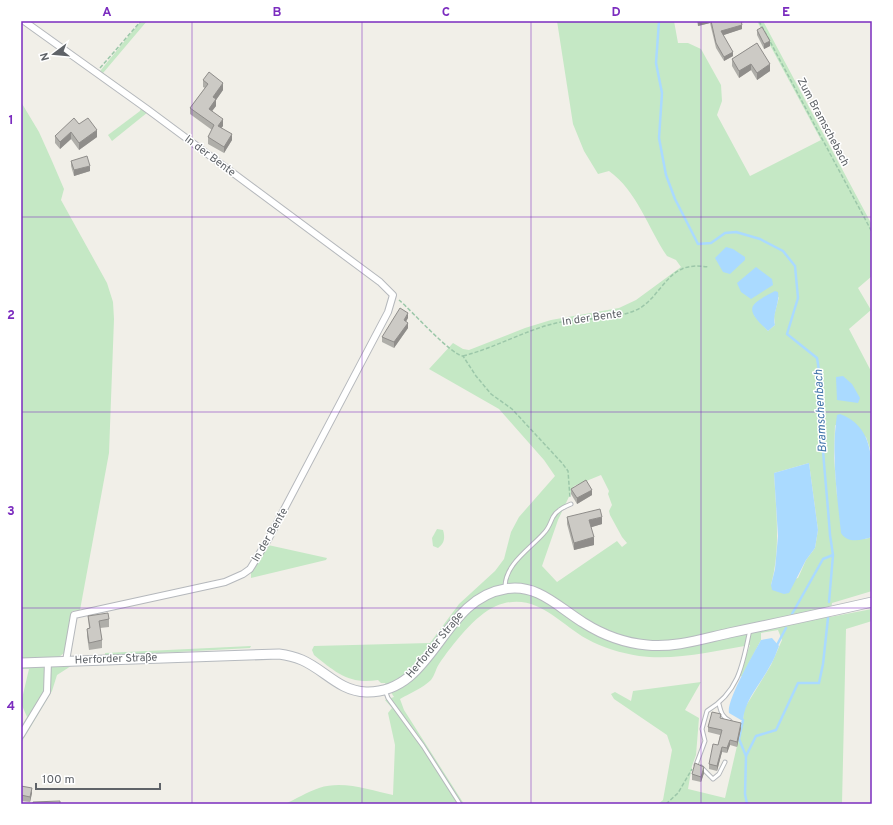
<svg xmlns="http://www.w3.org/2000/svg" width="893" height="825" font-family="Overpass,sans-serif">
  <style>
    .green { fill: #c5e8c5; fill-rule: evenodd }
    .water { fill: #aadaff }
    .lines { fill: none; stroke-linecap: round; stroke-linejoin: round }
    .stream { stroke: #aadaff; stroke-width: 2.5 }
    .lane-casing { stroke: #b5b8bc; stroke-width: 5 }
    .street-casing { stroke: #b5b8bc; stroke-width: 8 }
    .secondary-casing { stroke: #b6babf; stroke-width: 11 }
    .path { stroke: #9cc7a9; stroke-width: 1.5; stroke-dasharray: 4 2; stroke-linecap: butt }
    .lane { stroke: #fff; stroke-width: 3 }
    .street { stroke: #fff; stroke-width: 6 }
    .secondary { stroke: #fff; stroke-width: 9 }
    .wall { fill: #afaea9 }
    .shaded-wall { fill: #8f8d8a }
    .building { fill: #cccac5; stroke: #8f8d8a }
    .grid { fill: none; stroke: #7b2cbf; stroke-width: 1; stroke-opacity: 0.55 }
    .labels { text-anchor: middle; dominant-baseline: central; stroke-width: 3; stroke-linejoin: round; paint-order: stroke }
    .street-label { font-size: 11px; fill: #5f6368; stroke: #fff }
    .water-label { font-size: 12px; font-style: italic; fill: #4174aa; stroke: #fff }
    .neatline { fill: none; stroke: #7b2cbf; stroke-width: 1.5 }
    .grid-label { font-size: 13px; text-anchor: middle; font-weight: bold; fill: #7b2cbf }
  </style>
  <rect width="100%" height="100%" fill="#f1efe8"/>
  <g class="green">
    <polygon points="141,21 147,21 103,73 165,118 162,121 148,112 112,141 108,135 140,111 141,108 96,76"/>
    <path d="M557 21H674L678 43H688L701 49 721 85 722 101 717 115 750 176 821 140 757 21H763L872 225V276L858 288 871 310 849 329 872 373V455L866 437 835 425 834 458 837 496 865 539 872 537V591L832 603 830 617 872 609V621L846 629 842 804H658L663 800 672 750 667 735 614 699 611 694 615 692 631 701 633 691 701 682 685 710 699 718 696 755 692 766 688 789 725 798 743 720 744 709 771 665 782 640 778 630 761 633V640L742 676 738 677 750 645C714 651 675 661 639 656 621 653 603 648 587 639 557 622 535 590 496 606 475 615 452 645 439 664 436 668 435 675 431 680 423 688 410 693 400 699L404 710 464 804H285C296 799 307 792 319 788 343 780 370 790 393 795L395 745 388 713 392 708 385 700 394 697 385 683H381L378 680C350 685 335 672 314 655L312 650 314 646 430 643 459 604 495 571 504 559 511 532 519 517 555 476 544 460 499 409 429 369 453 343 463 349 469 350 525 328 551 320 619 308 636 300 681 267 676 260 667 256C648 228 637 191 609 171L598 174 584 151 573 124ZM779 297 774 316 775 325 768 331 754 315ZM809 463 818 530 815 548 806 560 798 578 771 585C781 548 776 511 774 473ZM601 475 609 491 608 494 612 505 609 511 610 515 622 537 627 543 622 547 617 541 557 582 542 566 558 520 574 486Z"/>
    <polygon points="21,102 39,132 52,161 64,189 61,200 107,283 113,302 114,319 109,453 80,610 72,611 64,653 59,657 74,656 71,666 57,675 52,691 21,743 21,727 27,717 21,703 29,669 21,669"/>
    <path d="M437 529 443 530C445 537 445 543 438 548L433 546 432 538Z"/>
    <polygon points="268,545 327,558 326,560 251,578 251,572"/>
    <polygon points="251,646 250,648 105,656 105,653"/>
  </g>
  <g class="water">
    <polygon points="726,247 733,249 745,257 745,260 730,274 723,272 715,258"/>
    <polygon points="756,267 772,279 773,285 751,299 741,292 737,283"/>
    <path d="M775 291 778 292C780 303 772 314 775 325L768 331C744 308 748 305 775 291Z"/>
    <polygon points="843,376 852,384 860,398 858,403 837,400 836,377"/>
    <path d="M840 414C874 427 872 460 872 490 872 506 872 521 872 537 861 540 848 544 841 533 837 494 831 454 837 415Z"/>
    <polygon points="809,463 818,530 815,548 806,560 789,593 784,594 772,590 771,585 775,569 778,536 774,473"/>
    <path d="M772 638 779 646C776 653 774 660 770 666 760 685 745 699 743 720H741L729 713C726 701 754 653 761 640Z"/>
  </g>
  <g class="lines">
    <g class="stream">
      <path d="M659 21 656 63 662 93 659 138 666 175 675 199 698 244 711 243 725 233 736 232 760 239 783 251 795 266 798 298 787 334 817 358C823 389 820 419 823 450 825 478 828 506 830 535L833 555 829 602"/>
      <polyline points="792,614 823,559 833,555"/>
      <polyline points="777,645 786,628"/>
      <polyline points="743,720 739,739 746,756"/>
      <polyline points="747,804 745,794 746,756 756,736 776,730 798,683 819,683 823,664 828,618"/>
    </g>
    <defs>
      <g id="lane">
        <path d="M505 587C505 564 530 549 544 533 549 528 550 523 553 517 557 510 564 507 571 504"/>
        <polyline points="385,690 388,698 423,746 460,804"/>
        <path d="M719 704C721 712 722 717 730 721"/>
        <path d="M696 765 705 741 702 729 707 711C739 692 743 664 750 629"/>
        <polyline points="701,767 713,779 719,774 725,762"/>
      </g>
      <g id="street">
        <polyline points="24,21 147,109 380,282 393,295 388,312 269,538 250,569 243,574 225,582 74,615 66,661"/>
        <polyline points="21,735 47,692 48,661"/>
      </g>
      <path id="secondary" d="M21 663 279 654C287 655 295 657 302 660 325 670 339 691 366 692 434 694 441 599 505 589 538 583 559 608 584 623 603 635 625 643 647 645 674 648 702 639 729 633 777 623 824 613 872 602"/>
    </defs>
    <use href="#lane" class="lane-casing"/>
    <use href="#street" class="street-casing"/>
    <use href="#secondary" class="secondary-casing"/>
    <g class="path">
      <polyline points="759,21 872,232"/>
      <polyline points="100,68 141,21"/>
      <path d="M399 300C412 311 451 355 463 356L476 376 491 394 512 409 562 463 568 471 570 498"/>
      <path d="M463 356C494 348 522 332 552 324 579 317 608 321 634 311 655 303 664 276 682 269 690 265 700 266 709 267"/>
      <polyline points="666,804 678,793 692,769"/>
    </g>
    <use href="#lane" class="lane"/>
    <use href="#street" class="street"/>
    <use href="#secondary" class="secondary"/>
  </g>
  <g class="wall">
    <polygon points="697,21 747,21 741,23 742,29 723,35 733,56 724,61 716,48 710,23 698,26"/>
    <polygon points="757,30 770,46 764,49 757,35"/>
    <polygon points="757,43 770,71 757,80 751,70 739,78 732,66 732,59"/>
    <polygon points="203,80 223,90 216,100 216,106 212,111 223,126 221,128 232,140 224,153 208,144 208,137 212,130 190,114 190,108 205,88 203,87"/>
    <polygon points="79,124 97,137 79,150 71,139 60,149 55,143 55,136"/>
    <polygon points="71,161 90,171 74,176 71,166"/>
    <polygon points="408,318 406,321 408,328 394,348 382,342 382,337"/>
    <polygon points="571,489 592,495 577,504 571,494"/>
    <polygon points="567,517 602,524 591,527 594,545 574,550 567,524"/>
    <polygon points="88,616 109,619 109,627 100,628 102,640 102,648 89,650 87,636 87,629 89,628"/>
    <polygon points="721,718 741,728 737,747 730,745 727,753 722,752 717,771 709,769 709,764 718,745 720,735 708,732 708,727"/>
    <polygon points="704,773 701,782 692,780 692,774"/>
    <polygon points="21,786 32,793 30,802 21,801"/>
  </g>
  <g class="shaded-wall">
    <polygon points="701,21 710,21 710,23 698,26 698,22"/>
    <polygon points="742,25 742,29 721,36 721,31"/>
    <polygon points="770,41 770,46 764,49 764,44"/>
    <polygon points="733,52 733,56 724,61 724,57"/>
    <polygon points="751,64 751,70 739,78 739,71"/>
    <polygon points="770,64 770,71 757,80 757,73"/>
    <polygon points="223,83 223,90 216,100 216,106 209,115 209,109 213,97"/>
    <polygon points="223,119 223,126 218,132 218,126"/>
    <polygon points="97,130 97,137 79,150 79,143"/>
    <polygon points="71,132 71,139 60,149 60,142"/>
    <polygon points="232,134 232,140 224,153 224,147"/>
    <polygon points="90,166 90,171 74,176 74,170"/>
    <polygon points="408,313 408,318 404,325 404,320"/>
    <polygon points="408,323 408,328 394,348 394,342"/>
    <polygon points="592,490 592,495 577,504 577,498"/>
    <polygon points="602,517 602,524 589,528 589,520"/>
    <polygon points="594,537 594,545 574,550 574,543"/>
    <polygon points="741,723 741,728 737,747 737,742"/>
    <polygon points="730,740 730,745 727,753 727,748"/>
    <polygon points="722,747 722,752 717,771 717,766"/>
    <polygon points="704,767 704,773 701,782 701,777"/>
    <polygon points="32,788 32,793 30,802 30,797"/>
  </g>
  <g class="building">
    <polygon points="711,21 741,21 742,25 721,31 733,52 724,57 716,43"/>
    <polygon points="762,27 770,41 764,44 757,30"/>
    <polygon points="757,43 770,64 757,73 751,64 739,71 732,59"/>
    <polygon points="209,72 223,83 213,97 216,99 209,109 223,119 218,126 232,134 224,147 208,137 214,125 190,108 208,84 203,80"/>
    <polygon points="74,118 79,124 88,118 97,130 79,143 71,132 60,142 55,136"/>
    <polygon points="87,156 90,166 74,170 71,161"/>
    <polygon points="400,308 408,313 404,320 408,323 394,342 382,337"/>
    <polygon points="586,480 592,490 577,498 571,489"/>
    <polygon points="600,509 602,517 589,520 594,537 574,543 567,517"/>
    <polygon points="108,613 109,619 99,621 102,640 89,643 87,629 90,628 88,616"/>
    <polygon points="712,712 721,714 720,718 741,723 737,742 730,740 727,748 722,747 717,766 709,764 713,744 718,745 722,730 708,727"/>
    <polygon points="695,763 704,767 701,777 692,774"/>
    <polygon points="21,786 32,788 30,797 21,795"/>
    <polygon points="60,801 60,804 33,804 33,802"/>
  </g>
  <path class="grid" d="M192 21V804M362 21V804M531 21V804M701 21V804M21 217H872M21 412H872M21 608H872"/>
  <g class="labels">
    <g class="street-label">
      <text transform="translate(823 122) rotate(62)">Zum Bramschebach</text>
      <text transform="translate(210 156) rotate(37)">In der Bente</text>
      <text transform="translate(592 318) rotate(-8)">In der Bente</text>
      <text transform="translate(270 535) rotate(-60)">In der Bente</text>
      <text transform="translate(435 645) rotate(-50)">Herforder Straße</text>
      <text transform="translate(116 659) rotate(-2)">Herforder Straße</text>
    </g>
    <g class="water-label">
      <text transform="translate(821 411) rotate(-93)">Bramschenbach</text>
    </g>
  </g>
  <rect width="893" height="825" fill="none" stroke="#ffffff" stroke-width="44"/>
  <g transform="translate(54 54) rotate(254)" stroke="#ffffff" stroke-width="3" paint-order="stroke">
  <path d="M0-3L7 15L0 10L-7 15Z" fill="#5f6368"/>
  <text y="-6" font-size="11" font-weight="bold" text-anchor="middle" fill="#5f6368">N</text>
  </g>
  <path d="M36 783v6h124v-6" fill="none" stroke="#5f6368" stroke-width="2"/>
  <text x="42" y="783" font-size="12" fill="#5f6368" stroke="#ffffff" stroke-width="3" paint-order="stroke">100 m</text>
  <rect x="22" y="22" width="849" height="781" class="neatline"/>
  <g class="grid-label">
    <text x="107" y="16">A</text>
    <text x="277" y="16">B</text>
    <text x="446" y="16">C</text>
    <text x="616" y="16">D</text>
    <text x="786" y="16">E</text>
    <text x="11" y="124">1</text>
    <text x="11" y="319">2</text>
    <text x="11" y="515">3</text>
    <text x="11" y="710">4</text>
  </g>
</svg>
